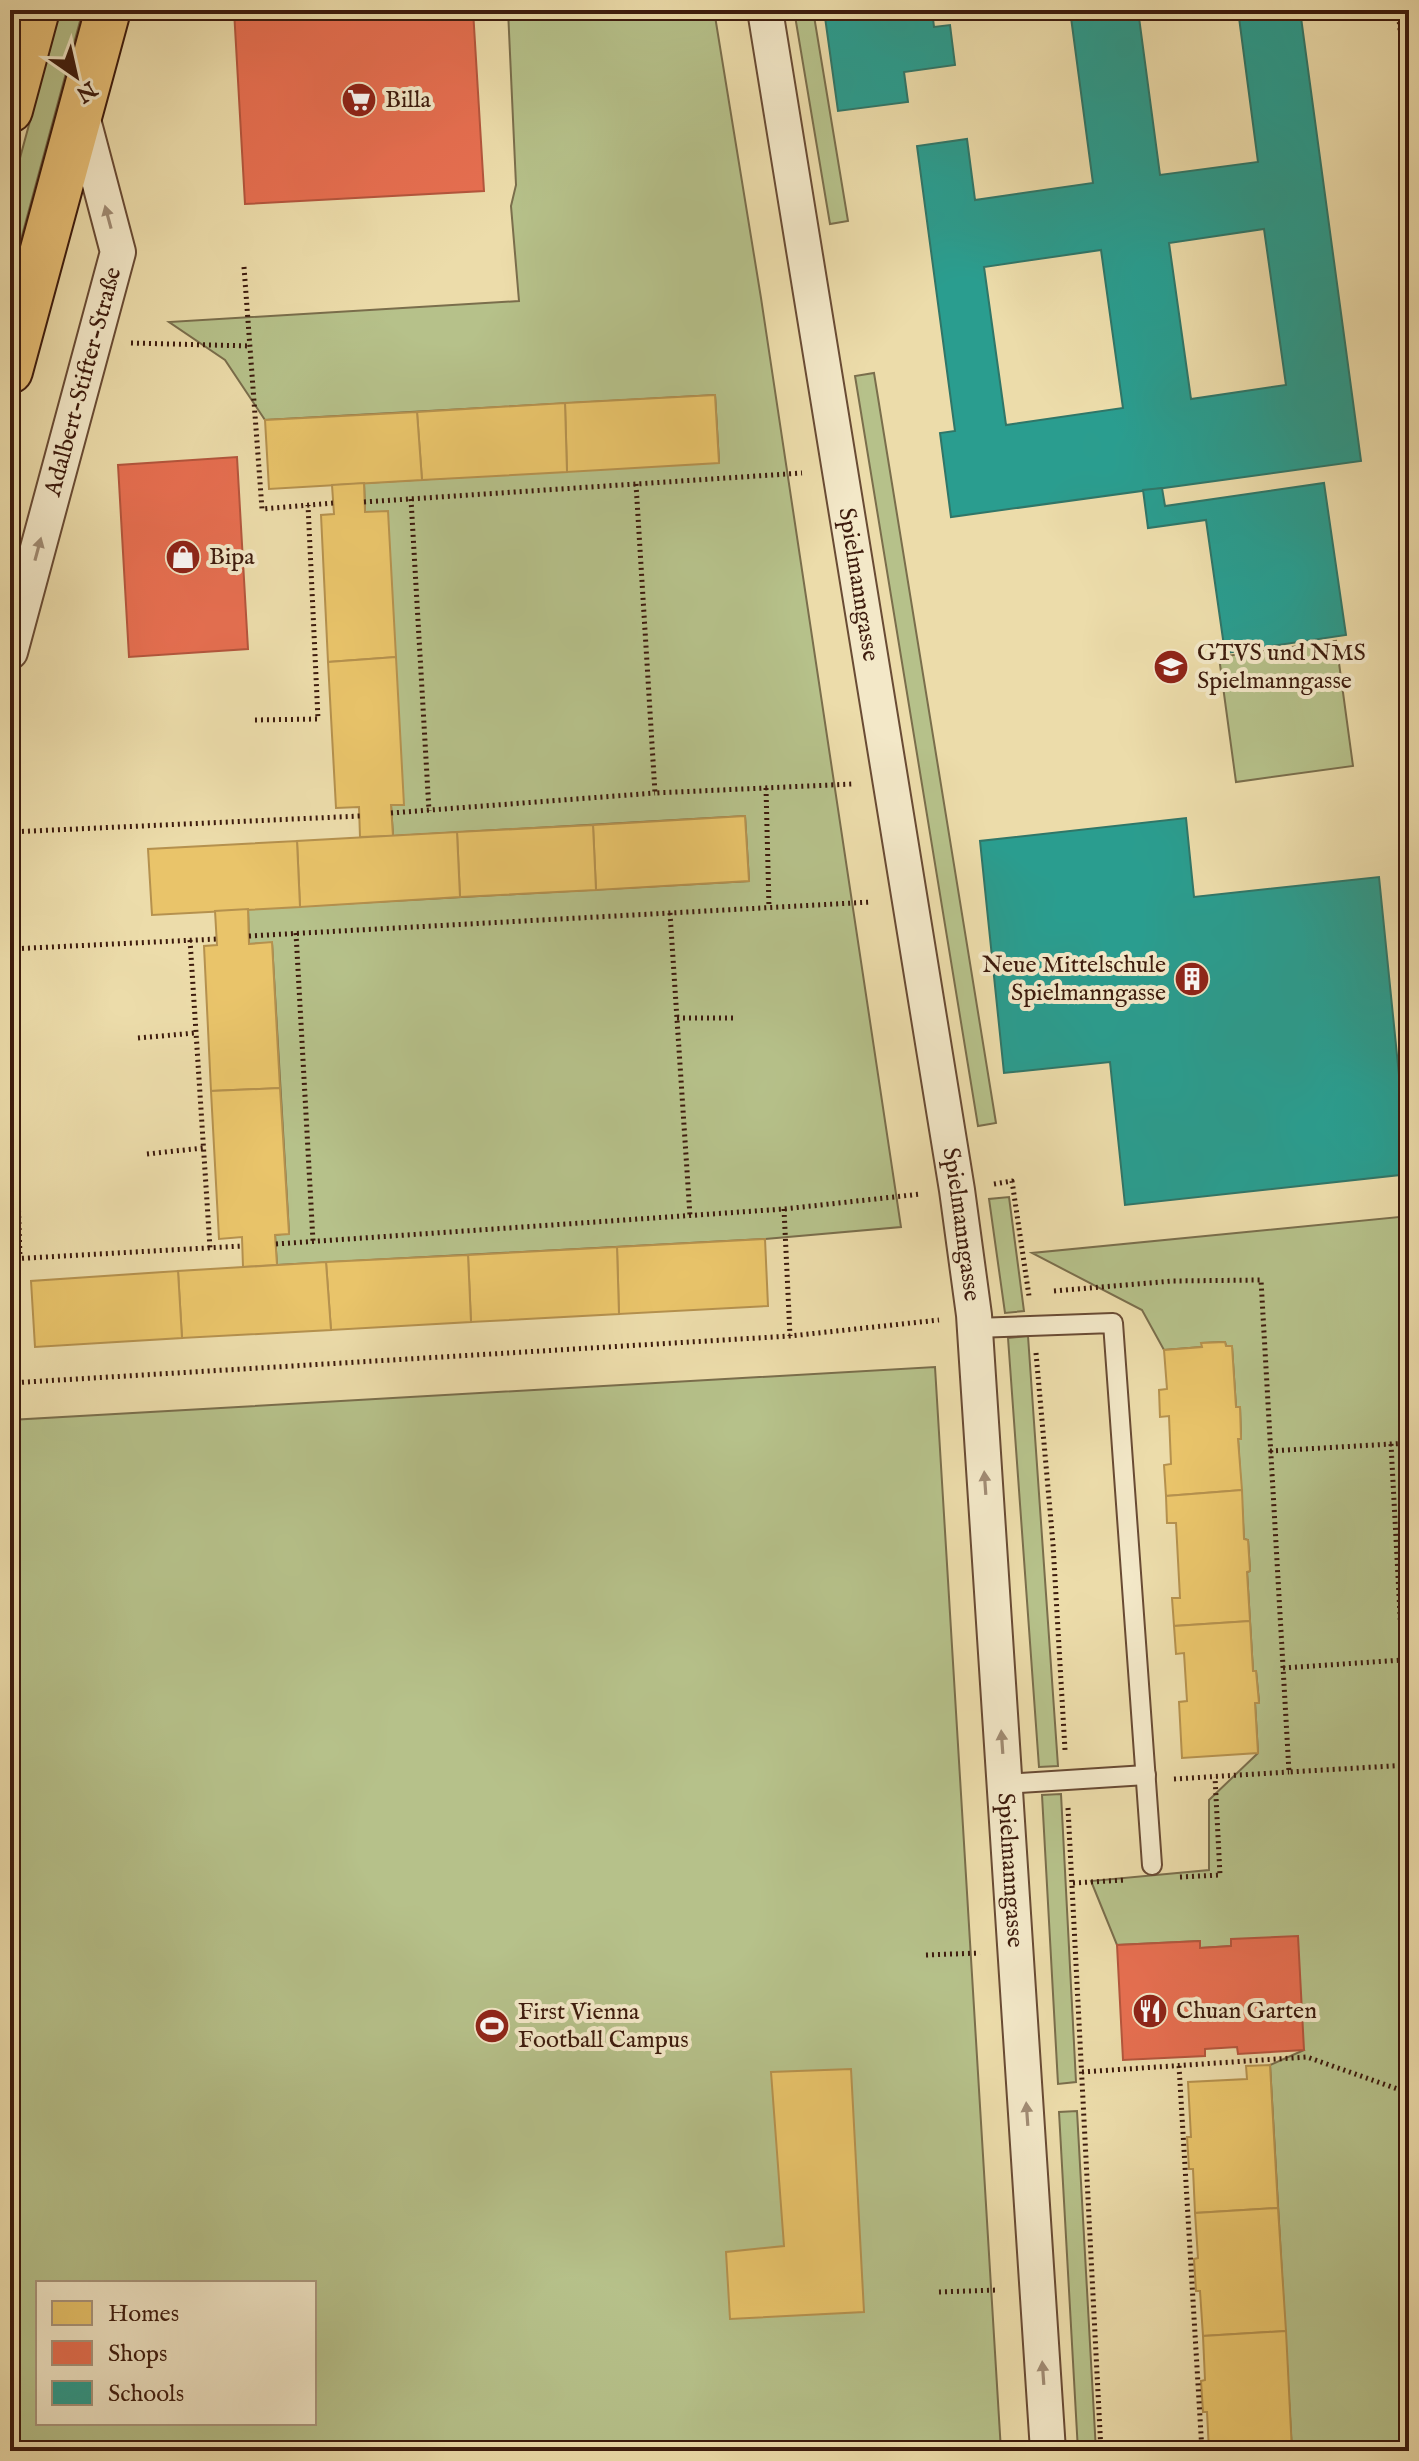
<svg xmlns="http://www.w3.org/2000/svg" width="1419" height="2461" font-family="'IM FELL English',serif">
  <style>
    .green { fill: #b6c18a; stroke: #7a6e4c; stroke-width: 2; fill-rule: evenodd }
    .homes { fill: #e9c46a; stroke: #b5914e; stroke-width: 2 }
    .shops { fill: #e76f51; stroke: #b4563d; stroke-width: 2 }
    .schools { fill: #2a9d8f; stroke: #307668; stroke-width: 2; fill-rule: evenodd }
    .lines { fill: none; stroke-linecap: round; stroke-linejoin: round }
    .lane-casing { stroke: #694b34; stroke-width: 22 }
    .street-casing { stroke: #694b34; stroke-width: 38 }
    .primary-casing { stroke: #3d1b0d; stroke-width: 48 }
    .path { stroke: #3d1b0d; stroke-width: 5; stroke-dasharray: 2 4; stroke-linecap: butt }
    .lane { stroke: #f3e8c8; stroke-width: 18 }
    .street { stroke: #f3e8c8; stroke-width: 34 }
    .primary { stroke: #e6be75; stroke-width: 44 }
    .oneway { fill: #a18c74 }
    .labels { text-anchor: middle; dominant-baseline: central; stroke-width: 8; stroke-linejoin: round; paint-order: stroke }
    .poi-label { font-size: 24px; fill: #3d1b0d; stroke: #f3e8c8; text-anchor: start }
    .street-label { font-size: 24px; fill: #3d1b0d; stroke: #f3e8c8 }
  </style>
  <rect width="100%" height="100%" fill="#ecdcaa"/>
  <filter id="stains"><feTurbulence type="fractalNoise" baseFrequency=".0025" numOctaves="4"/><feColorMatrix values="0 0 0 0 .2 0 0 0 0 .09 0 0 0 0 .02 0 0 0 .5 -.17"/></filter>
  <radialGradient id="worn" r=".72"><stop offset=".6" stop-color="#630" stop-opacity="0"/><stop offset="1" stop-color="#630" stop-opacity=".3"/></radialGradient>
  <g class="green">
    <polygon points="60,10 83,10 10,280 10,195"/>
    <polygon points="508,10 714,10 761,298 901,1227 765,1239 277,1265 275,1235 289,1233 272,943 249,944 248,909 749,881 745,816 393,836 391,805 403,805 365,512 364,483 719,462 715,395 265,420 225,360 169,322 519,301 511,206 516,185"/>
    <polygon points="794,10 813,10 848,221 830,224"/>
    <polygon points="874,373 996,1123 978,1126 855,376"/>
    <polygon points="1336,641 1353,766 1236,782 1219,657"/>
    <polygon points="1009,1197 1024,1311 1005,1313 989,1199"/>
    <polygon points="1409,1216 1409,2439 1360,2451 1292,2451 1270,2065 1304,2050 1231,1946 1200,1948 1199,1941 1117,1945 1091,1881 1209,1870 1209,1800 1258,1753 1255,1703 1259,1702 1256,1671 1253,1671 1247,1572 1250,1571 1248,1540 1244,1539 1238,1439 1241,1438 1240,1407 1236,1407 1232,1347 1226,1346 1225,1342 1202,1343 1202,1347 1164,1350 1142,1310 1032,1253"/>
    <polygon points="1028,1336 1058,1766 1039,1767 1008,1338"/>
    <path d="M935 1367 1001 2451H10V1420ZM38 2283H314V2423H38Z"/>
    <polygon points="1061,1794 1076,2082 1058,2084 1042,1795"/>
    <polygon points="1077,2111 1096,2451 1078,2451 1059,2112"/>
  </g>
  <g class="homes">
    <polygon points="715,395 719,463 567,472 565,403"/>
    <polygon points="565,403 567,472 422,480 417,412"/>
    <polygon points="417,412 422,480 269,489 265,420"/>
    <polygon points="364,483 365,512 388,511 396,657 328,662 321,515 334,514 332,485"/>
    <polygon points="396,657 404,805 391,805 393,836 360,837 359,807 336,808 328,662"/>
    <polygon points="745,816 749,881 596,890 593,825"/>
    <polygon points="593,825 596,890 460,897 457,832"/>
    <polygon points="457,832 460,897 300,907 297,841"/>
    <polygon points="297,841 300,907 152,915 148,849"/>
    <polygon points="248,909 249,944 272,942 280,1088 211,1091 204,946 217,945 215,911"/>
    <polygon points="280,1088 289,1234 275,1235 277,1265 243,1267 242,1237 219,1239 211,1091"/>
    <polygon points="765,1239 768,1306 619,1314 617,1247"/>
    <polygon points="617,1247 619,1314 471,1322 468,1255"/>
    <polygon points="468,1255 471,1322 331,1330 326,1262"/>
    <polygon points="326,1262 331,1330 182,1338 178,1271"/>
    <polygon points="178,1271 182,1338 35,1347 31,1281"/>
    <polygon points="1225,1342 1226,1346 1232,1346 1236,1407 1240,1407 1241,1439 1238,1439 1242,1490 1166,1496 1164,1465 1171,1464 1169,1416 1160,1417 1159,1390 1167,1389 1164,1350 1202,1347 1201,1343"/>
    <polygon points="1242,1490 1244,1539 1248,1540 1250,1571 1247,1572 1250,1621 1174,1626 1172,1598 1180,1598 1176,1523 1167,1523 1166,1496"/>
    <polygon points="1250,1621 1253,1671 1256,1671 1259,1703 1255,1703 1258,1753 1182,1758 1179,1702 1187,1701 1184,1653 1176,1654 1174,1626"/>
    <polygon points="1270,2065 1278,2208 1195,2213 1193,2169 1189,2169 1188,2152 1187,2137 1191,2137 1188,2082 1247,2079 1246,2066"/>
    <polygon points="851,2069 864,2312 730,2319 726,2252 784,2246 771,2072"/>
    <polygon points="1278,2208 1286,2331 1203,2336 1200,2291 1196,2291 1194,2259 1198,2258 1195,2213"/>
    <polygon points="1286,2331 1292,2451 1209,2451 1207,2412 1203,2412 1201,2381 1205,2380 1203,2336"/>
  </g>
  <g class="shops">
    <polygon points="234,10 473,10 484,191 245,204"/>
    <polygon points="237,457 248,649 129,657 118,465"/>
    <polygon points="1298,1936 1304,2050 1238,2054 1237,2047 1205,2049 1205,2056 1123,2060 1117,1945 1200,1941 1200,1948 1231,1946 1231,1939"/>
  </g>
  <g class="schools">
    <polygon points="824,10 932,10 934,27 950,25 955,65 904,72 908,102 838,111"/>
    <polygon points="942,10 986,10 943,16"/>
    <path d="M1070 10H1138L1160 175 1258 162 1238 10H1300L1361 461 951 517 940 433 955 431 917 146 967 139 975 200 1093 183ZM1264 229 1286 385 1191 399 1169 243ZM1101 250 1123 408 1006 425 984 267Z"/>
    <polygon points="1324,483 1346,635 1225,653 1206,520 1148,528 1143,490 1162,488 1165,506"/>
    <polygon points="1186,818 1194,897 1379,877 1409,1174 1125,1205 1110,1062 1004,1073 980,841"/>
  </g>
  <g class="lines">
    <defs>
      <g id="lane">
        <polyline points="975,1328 1113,1323 1152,1865"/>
        <polyline points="1005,1784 1146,1775"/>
      </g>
      <g id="street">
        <path id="s1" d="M765 10 957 1190 974 1315 1048 2451"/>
        <path id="s2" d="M10 652 118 252 81 112"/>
      </g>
      <g id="primary">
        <polyline points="10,110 37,10"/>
        <polyline points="10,371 108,10"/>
      </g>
    </defs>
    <use href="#lane" class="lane-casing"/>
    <use href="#street" class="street-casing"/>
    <use href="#primary" class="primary-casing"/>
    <g class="path">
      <polyline points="1398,10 1409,113"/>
      <polyline points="244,267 262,509 333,503"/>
      <polyline points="131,343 250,346"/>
      <polyline points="636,484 655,793 852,784"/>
      <polyline points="411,499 429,811"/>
      <polyline points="364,502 802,473"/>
      <polyline points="255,720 318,719 308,505"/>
      <polyline points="766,788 769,908"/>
      <polyline points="391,813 655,793"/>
      <polyline points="10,832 360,816"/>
      <polyline points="670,913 690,1216"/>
      <polyline points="296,933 313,1241"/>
      <polyline points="249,936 871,902"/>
      <polyline points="190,940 210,1248"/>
      <polyline points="10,949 217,939"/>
      <polyline points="677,1018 735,1018"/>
      <polyline points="138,1038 195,1033"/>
      <polyline points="147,1154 203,1148"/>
      <polyline points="17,1162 20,1258"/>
      <polyline points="994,1184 1012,1181 1029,1296"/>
      <polyline points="784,1209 790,1336"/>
      <polyline points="276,1244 784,1209 921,1194"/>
      <polyline points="10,1259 242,1246"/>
      <polyline points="1054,1291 1172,1281 1261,1280 1289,1772 1409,1765"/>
      <polyline points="1036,1353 1053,1544 1065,1750"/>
      <polyline points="10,1383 790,1336 939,1320"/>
      <polyline points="1391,1444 1408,1765"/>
      <polyline points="1270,1451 1409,1443"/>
      <polyline points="1283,1668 1403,1660"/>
      <polyline points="1174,1779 1289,1772"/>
      <polyline points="1068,1808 1101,2451"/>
      <polyline points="1180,1877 1220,1875 1215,1777"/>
      <polyline points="1073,1883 1126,1880"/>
      <polyline points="926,1955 980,1953"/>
      <polyline points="1179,2066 1202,2451"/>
      <polyline points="1082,2072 1307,2057 1409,2093"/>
      <polyline points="939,2292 998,2290"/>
      <polyline points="1326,2451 1327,2448 1409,2446"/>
    </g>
    <use href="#lane" class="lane"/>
    <use href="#street" class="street"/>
    <use href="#primary" class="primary"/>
  </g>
  <defs><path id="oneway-solid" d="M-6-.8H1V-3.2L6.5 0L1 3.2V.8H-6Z" transform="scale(2)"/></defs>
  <g class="oneway">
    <use href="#oneway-solid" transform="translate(108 217) rotate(-105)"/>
    <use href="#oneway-solid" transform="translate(38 549) rotate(-75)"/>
    <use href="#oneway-solid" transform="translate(985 1483) rotate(-94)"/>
    <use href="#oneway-solid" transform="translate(1002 1742) rotate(-94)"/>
    <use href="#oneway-solid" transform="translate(1027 2114) rotate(-94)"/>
    <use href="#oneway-solid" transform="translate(1043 2373) rotate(-94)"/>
  </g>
  <defs>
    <symbol id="supermarket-disc" viewBox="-11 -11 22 22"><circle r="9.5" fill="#8f2418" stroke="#f3e8c8"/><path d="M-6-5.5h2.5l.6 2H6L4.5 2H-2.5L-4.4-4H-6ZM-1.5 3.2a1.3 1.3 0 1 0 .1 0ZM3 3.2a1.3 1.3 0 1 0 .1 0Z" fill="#fff"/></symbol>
    <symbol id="shop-disc" viewBox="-11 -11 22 22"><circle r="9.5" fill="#8f2418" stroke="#f3e8c8"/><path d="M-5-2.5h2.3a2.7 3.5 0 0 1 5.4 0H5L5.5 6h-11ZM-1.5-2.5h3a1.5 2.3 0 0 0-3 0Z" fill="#fff"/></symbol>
    <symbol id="school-disc" viewBox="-11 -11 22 22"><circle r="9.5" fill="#8f2418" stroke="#f3e8c8"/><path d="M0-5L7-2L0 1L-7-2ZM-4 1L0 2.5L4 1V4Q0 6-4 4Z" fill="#fff"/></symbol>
    <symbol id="building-disc" viewBox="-11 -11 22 22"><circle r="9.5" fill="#8f2418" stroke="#f3e8c8"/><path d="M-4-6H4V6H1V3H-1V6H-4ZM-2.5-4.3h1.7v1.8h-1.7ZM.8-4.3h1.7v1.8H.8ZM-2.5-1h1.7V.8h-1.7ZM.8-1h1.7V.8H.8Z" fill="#fff"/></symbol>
    <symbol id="restaurant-disc" viewBox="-11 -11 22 22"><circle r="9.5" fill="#8f2418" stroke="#f3e8c8"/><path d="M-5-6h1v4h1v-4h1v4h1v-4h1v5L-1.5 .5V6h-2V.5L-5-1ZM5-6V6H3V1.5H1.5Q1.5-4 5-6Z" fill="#fff"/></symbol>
    <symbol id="stadium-disc" viewBox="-11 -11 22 22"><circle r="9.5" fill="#8f2418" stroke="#f3e8c8"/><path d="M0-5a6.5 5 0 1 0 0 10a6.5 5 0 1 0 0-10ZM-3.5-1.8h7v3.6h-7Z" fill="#fff"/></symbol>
  </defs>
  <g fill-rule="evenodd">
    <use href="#supermarket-disc" x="339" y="80" width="40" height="40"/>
    <use href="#shop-disc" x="163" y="537" width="40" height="40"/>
    <use href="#school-disc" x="1151" y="647" width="40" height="40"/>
    <use href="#building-disc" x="1172" y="959" width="40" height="40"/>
    <use href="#restaurant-disc" x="1130" y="1991" width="40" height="40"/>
    <use href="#stadium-disc" x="472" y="2006" width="40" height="40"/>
  </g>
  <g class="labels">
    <g class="poi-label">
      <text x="385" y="100">Billa</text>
      <text x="209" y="557">Bipa</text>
      <text x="1197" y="653">GTVS und NMS<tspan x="1197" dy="28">Spielmanngasse</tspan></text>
      <text x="1166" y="965" text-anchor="end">Neue Mittelschule<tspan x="1166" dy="28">Spielmanngasse</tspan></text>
      <text x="1176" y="2011">Chuan Garten</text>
      <text x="518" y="2012">First Vienna<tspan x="518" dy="28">Football Campus</tspan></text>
    </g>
    <g class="street-label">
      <text stroke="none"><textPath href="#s2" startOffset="280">Adalbert-Stifter-Straße</textPath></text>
      <text stroke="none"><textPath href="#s1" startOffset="582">Spielmanngasse</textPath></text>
      <text stroke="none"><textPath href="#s1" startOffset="1230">Spielmanngasse</textPath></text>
      <text stroke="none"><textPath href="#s1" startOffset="1878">Spielmanngasse</textPath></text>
    </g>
  </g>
  <rect width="1419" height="2461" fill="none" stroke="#ecdcaa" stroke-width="40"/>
  <rect x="12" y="12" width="1395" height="2437" fill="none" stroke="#3d1b0d" stroke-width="4"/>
  <rect x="20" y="20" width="1379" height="2421" fill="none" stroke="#3d1b0d" stroke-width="2"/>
  <rect x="36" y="2281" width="280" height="144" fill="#f3e8c8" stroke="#aa967d" stroke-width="2"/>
  <rect x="52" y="2301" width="40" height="24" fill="#e9c46a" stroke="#aa967d" stroke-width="2"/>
  <text x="108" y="2321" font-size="24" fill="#3d1b0d">Homes</text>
  <rect x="52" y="2341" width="40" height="24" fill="#e76f51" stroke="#aa967d" stroke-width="2"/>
  <text x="108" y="2361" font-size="24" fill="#3d1b0d">Shops</text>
  <rect x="52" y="2381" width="40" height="24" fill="#2a9d8f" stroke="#aa967d" stroke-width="2"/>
  <text x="108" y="2401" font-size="24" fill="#3d1b0d">Schools</text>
  <g transform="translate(76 76) rotate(146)" stroke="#f3e8c8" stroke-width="6" paint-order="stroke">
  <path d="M0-6L14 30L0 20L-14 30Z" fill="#3d1b0d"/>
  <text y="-12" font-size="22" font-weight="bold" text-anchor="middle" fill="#3d1b0d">N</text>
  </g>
  <rect width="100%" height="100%" filter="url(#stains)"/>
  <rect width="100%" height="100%" fill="url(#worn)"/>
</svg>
